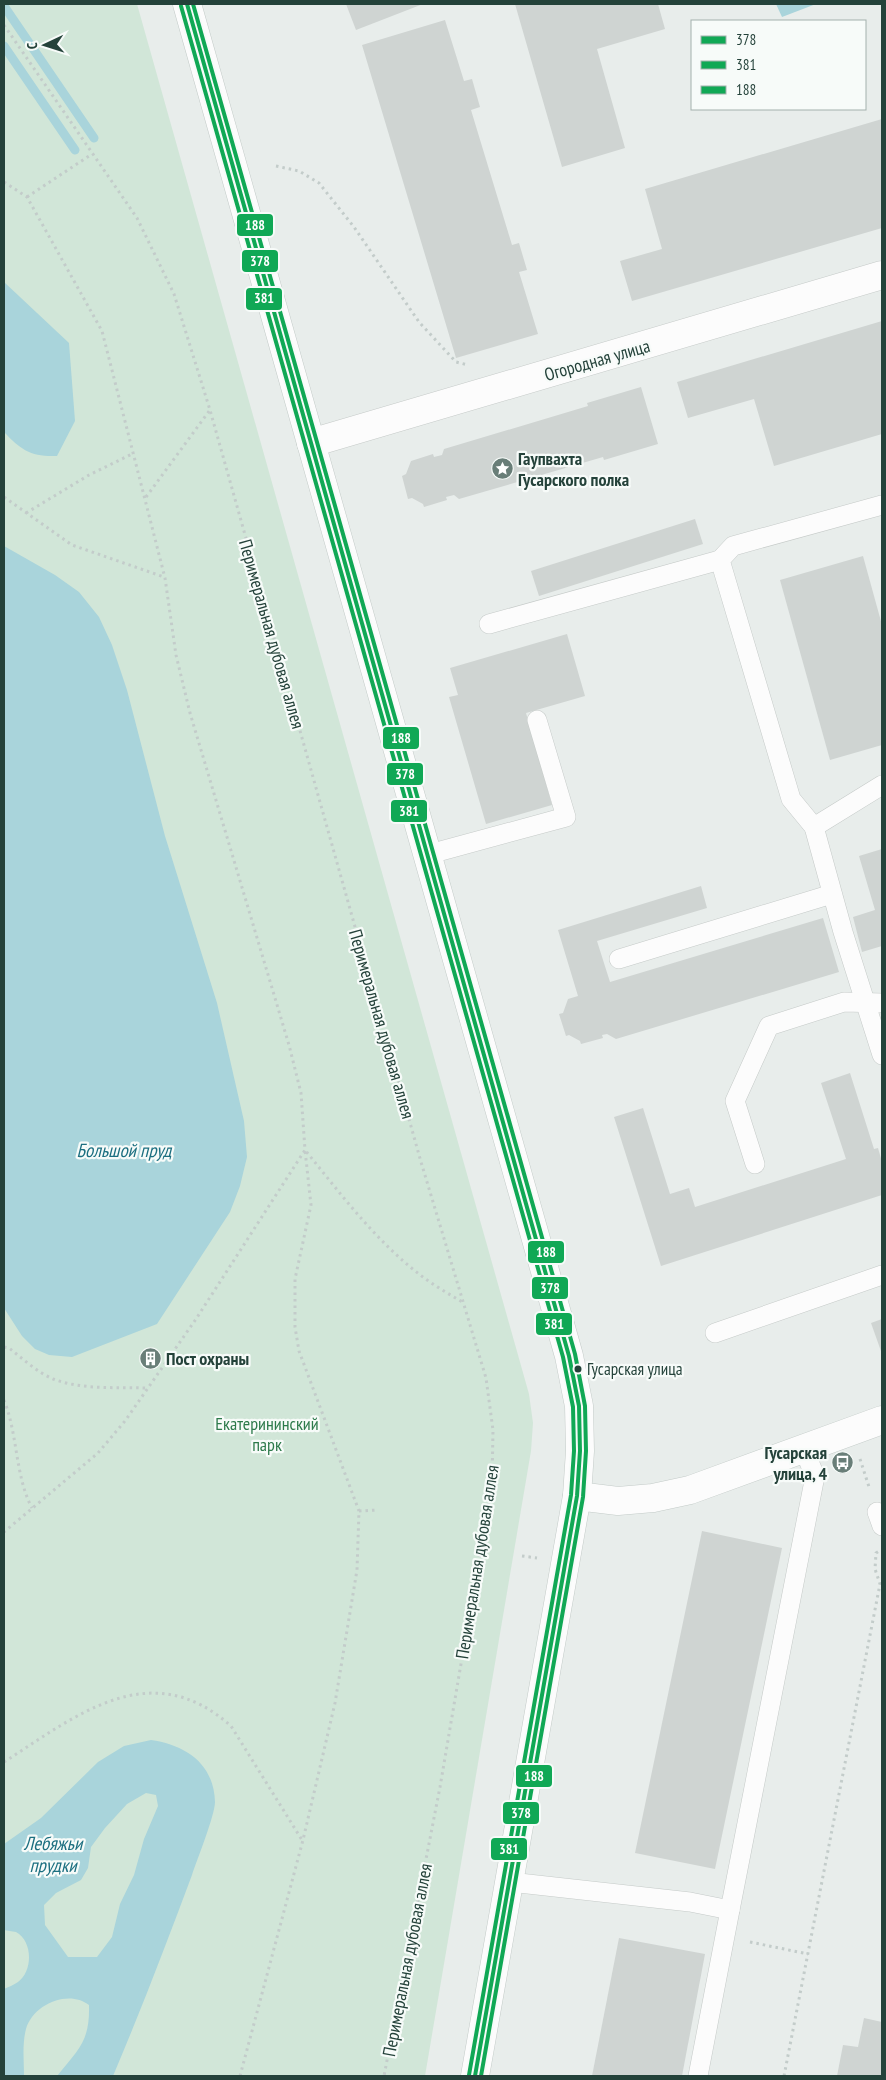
<svg xmlns="http://www.w3.org/2000/svg" width="886" height="2080" font-family="'PT Sans Narrow',sans-serif">
  <style>
    .green { fill: #d1e6d8 }
    .water { fill: #a9d4db; fill-rule: evenodd }
    .lines { fill: none; stroke-linecap: round; stroke-linejoin: round }
    .stream { stroke: #a9d4db; stroke-width: 9 }
    .building { fill: #cfd4d2 }
    .lane-casing { stroke: #c5cac8; stroke-width: 20 }
    .street-casing { stroke: #c5cac8; stroke-width: 29 }
    .secondary-casing { stroke: #c3cbc8; stroke-width: 29 }
    .path { stroke: #c3ccca; stroke-width: 3; stroke-dasharray: 2.5 4; stroke-linecap: butt }
    .lane { stroke: #fcfcfc; stroke-width: 19 }
    .street { stroke: #fcfcfc; stroke-width: 28 }
    .secondary { stroke: #fcfcfc; stroke-width: 28 }
    .bus-1-casing { stroke: #f7fbf9; stroke-width: 8 }
    .bus-2-casing { stroke: #f7fbf9; stroke-width: 8 }
    .bus-3-casing { stroke: #f7fbf9; stroke-width: 8 }
    .bus-1 { stroke: #10a855; stroke-width: 4 }
    .bus-2 { stroke: #10a855; stroke-width: 4 }
    .bus-3 { stroke: #10a855; stroke-width: 4 }
    .bus-dot { fill: #24423a; stroke: #f7fbf9; stroke-width: 2 }
    .labels { text-anchor: middle; dominant-baseline: central; stroke-width: 4.5; stroke-linejoin: round; paint-order: stroke }
    .bus-label { font-size: 17px; fill: #24423a; stroke: #f7fbf9; text-anchor: start }
    .street-label { font-size: 18px; fill: #24423a; stroke: #f7fbf9 }
    .poi-label { font-size: 18px; font-weight: bold; fill: #24423a; stroke: #f7fbf9; text-anchor: start }
    .park-label { font-size: 18px; fill: #2d7a4b; stroke: #f7fbf9 }
    .water-label { font-size: 19px; font-style: italic; fill: #1c6f80; stroke: #f7fbf9 }
    .line-badge { stroke: #f7fbf9; stroke-width: 2 }
    .badge-label { font-size: 14px; text-anchor: middle; font-weight: bold; fill: #fff }
  </style>
  <rect width="100%" height="100%" fill="#e8edeb"/>
  <polygon class="green" points="4,4 137,4 529,1394 533,1423 531,1451 425,2076 4,2076"/>
  <g class="water">
    <polygon points="776,4 816,4 782,17"/>
    <path d="M4 282 69 343 75 421 57 456C31 457 21 450 4 432Z"/>
    <polygon points="4,546 55,575 79,592 99,617 112,645 127,690 165,836 217,1003 244,1121 247,1157 240,1186 230,1212 157,1324 72,1357 49,1355 35,1349 22,1336 4,1308"/>
    <path d="M151 1740C185 1745 214 1763 215 1802 215 1815 197 1860 192 1875 167 1942 141 2010 113 2076H57C79 2049 90 2041 89 2005 69 1989 33 2004 26 2029 22 2044 24 2061 24 2076H4V1989C8 1987 14 1985 18 1982 33 1971 33 1941 16 1932 12 1931 7 1931 4 1930V1844L41 1818 98 1762 124 1746ZM146 1793 156 1795 158 1806 144 1839 134 1875 120 1904 112 1937 97 1957H68L45 1925 44 1905 56 1893 81 1880 88 1868 91 1847 105 1828 127 1804Z"/>
  </g>
  <g class="lines">
    <g class="stream">
      <polyline points="4,6 94,138"/>
      <polyline points="4,46 75,150"/>
    </g>
  </g>
  <g class="building">
    <polygon points="346,4 423,4 356,30"/>
    <polygon points="515,4 658,4 665,29 597,49 625,148 562,167"/>
    <polygon points="445,20 464,81 472,79 480,107 471,110 512,245 519,243 527,270 519,272 538,334 456,358 362,45"/>
    <polygon points="882,119 882,228 632,301 620,261 662,249 645,189"/>
    <polygon points="882,321 882,434 774,466 754,399 688,418 677,382"/>
    <polygon points="641,387 658,444 604,460 603,457 459,499 454,495 446,497 447,500 424,507 423,504 412,498 408,499 402,476 406,474 411,461 433,454 434,457 442,455 444,449 588,406 587,403"/>
    <polygon points="695,519 703,544 539,596 531,571"/>
    <polygon points="863,556 882,625 882,745 830,760 780,580"/>
    <polygon points="567,634 585,696 526,713 552,805 486,824 449,697 458,695 450,668"/>
    <polygon points="882,849 882,946 862,952 853,917 875,910 859,856"/>
    <polygon points="701,886 707,908 597,941 610,982 823,918 839,972 616,1039 607,1034 602,1035 603,1038 581,1044 580,1041 569,1035 566,1036 559,1014 563,1013 568,999 578,996 558,930"/>
    <polygon points="850,1073 874,1149 878,1148 882,1162 882,1195 661,1266 614,1117 643,1108 670,1194 689,1188 695,1207 846,1159 821,1083"/>
    <polygon points="882,1319 882,1354 871,1323"/>
    <polygon points="148,1348 159,1355 152,1368 140,1360"/>
    <polygon points="702,1531 782,1548 715,1869 635,1853"/>
    <polygon points="619,1938 705,1954 682,2076 592,2076"/>
    <polygon points="864,2018 882,2022 882,2076 837,2076 843,2045 858,2047"/>
  </g>
  <g class="lines">
    <defs>
      <g id="lane">
        <polyline points="882,505 733,546 720,560 791,799 814,827 843,932 882,1055"/>
        <polyline points="489,624 720,560"/>
        <polyline points="814,827 882,785"/>
        <polyline points="426,855 566,817 537,720"/>
        <polyline points="619,959 832,894"/>
        <polyline points="755,1164 735,1101 769,1026 844,1002 882,1003"/>
        <polyline points="715,1333 882,1275"/>
        <polyline points="877,1512 882,1526"/>
        <polyline points="510,1882 690,1902 730,1910 815,1476 804,1450"/>
        <polyline points="698,2076 730,1910"/>
      </g>
      <polyline id="street" points="311,443 882,275"/>
      <g id="secondary">
        <polyline points="187,4 569,1356 579,1406 580,1451 577,1496 475,2076"/>
        <polyline points="577,1496 618,1501 653,1498 690,1490 882,1420"/>
      </g>
    </defs>
    <use href="#lane" class="lane-casing"/>
    <use href="#street" class="street-casing"/>
    <use href="#secondary" class="secondary-casing"/>
    <g class="path">
      <polyline points="4,25 137,218 174,294 210,410 421,1162 486,1378 493,1430 492,1482 440,1787 384,2076"/>
      <polyline points="276,166 299,171 319,183 354,227 419,322 456,362 468,365"/>
      <polyline points="4,182 27,197 102,331 165,578 176,655 190,713 289,1045 301,1093 305,1150 196,1319 125,1421 98,1453 4,1532"/>
      <polyline points="27,197 92,154"/>
      <polyline points="4,497 72,545 164,577"/>
      <polyline points="146,497 210,410"/>
      <polyline points="26,513 89,475 134,453"/>
      <path d="M4 1347 9 1348C23 1359 37 1372 53 1379 82 1390 116 1387 146 1388"/>
      <path d="M4 1400C18 1435 15 1476 32 1508"/>
      <polyline points="860,1459 870,1490"/>
      <polyline points="359,1511 378,1510"/>
      <polyline points="522,1556 537,1558"/>
      <path d="M4 1762C76 1716 150 1654 231 1726L302 1840"/>
      <polyline points="750,1942 808,1954"/>
      <path d="M240 2076 303 1840 335 1703 357 1570 359 1511 299 1351 295 1327V1279L311 1205 305 1150C340 1193 375 1240 419 1274 433 1285 449 1294 464 1303"/>
      <polyline points="784,2076 880,1584 875,1569 876,1553 879,1551"/>
    </g>
    <use href="#lane" class="lane"/>
    <use href="#street" class="street"/>
    <use href="#secondary" class="secondary"/>
    <defs>
      <polyline id="bus-1" points="187,4 569,1356 579,1406 580,1451 577,1496 475,2076"/>
      <polyline id="bus-2" points="181,6 563,1357 573,1407 574,1451 571,1495 469,2075"/>
      <polyline id="bus-3" points="193,4 575,1354 585,1406 586,1451 583,1497 481,2076"/>
    </defs>
    <use href="#bus-1" class="bus-1-casing"/>
    <use href="#bus-2" class="bus-2-casing"/>
    <use href="#bus-3" class="bus-3-casing"/>
    <use href="#bus-1" class="bus-1"/>
    <use href="#bus-2" class="bus-2"/>
    <use href="#bus-3" class="bus-3"/>
  </g>
  <defs>
    <symbol id="sight-disc" viewBox="-11 -11 22 22"><circle r="9.5" fill="#697e78" stroke="#f7fbf9"/><path d="M0-6L1.8-2.2L6-1.7L2.9 1.2L3.7 5.4L0 3.3L-3.7 5.4L-2.9 1.2L-6-1.7L-1.8-2.2Z" fill="#fff"/></symbol>
    <symbol id="building-disc" viewBox="-11 -11 22 22"><circle r="9.5" fill="#697e78" stroke="#f7fbf9"/><path d="M-4-6H4V6H1V3H-1V6H-4ZM-2.5-4.3h1.7v1.8h-1.7ZM.8-4.3h1.7v1.8H.8ZM-2.5-1h1.7V.8h-1.7ZM.8-1h1.7V.8H.8Z" fill="#fff"/></symbol>
    <symbol id="bus-disc" viewBox="-11 -11 22 22"><circle r="9.5" fill="#697e78" stroke="#f7fbf9"/><path d="M-5-6H5V4H4V6H2V4H-2V6H-4V4H-5ZM-3.5-4V0h7V-4ZM-3.5 1.2v1.5H-2V1.2ZM2 1.2v1.5H3.5V1.2Z" fill="#fff"/></symbol>
  </defs>
  <g fill-rule="evenodd">
    <use href="#sight-disc" x="490" y="456" width="25" height="25"/>
    <use href="#building-disc" x="138" y="1346" width="25" height="25"/>
    <use href="#bus-disc" x="830" y="1450" width="25" height="25"/>
  </g>
  <circle class="bus-dot" cx="578" cy="1369" r="4.5"/>
  <g class="labels">
    <g class="bus-label">
      <text x="587" y="1369">Гусарская улица</text>
    </g>
    <g class="street-label">
      <text transform="translate(597 360) rotate(-16)">Огородная улица</text>
      <text transform="translate(272 634) rotate(74)">Перимеральная дубовая аллея</text>
      <text transform="translate(382 1024) rotate(74)">Перимеральная дубовая аллея</text>
      <text transform="translate(477 1562) rotate(-81)">Перимеральная дубовая аллея</text>
      <text transform="translate(407 1960) rotate(-79)">Перимеральная дубовая аллея</text>
    </g>
    <g class="poi-label">
      <text x="518" y="458">Гаупвахта<tspan x="518" dy="21">Гусарского полка</tspan></text>
      <text x="166" y="1358">Пост охраны</text>
      <text x="827" y="1452" text-anchor="end">Гусарская<tspan x="827" dy="21">улица, 4</tspan></text>
    </g>
    <g class="park-label">
      <text x="267" y="1423">Екатерининский<tspan x="267" dy="21">парк</tspan></text>
    </g>
    <g class="water-label">
      <text x="124" y="1150">Большой пруд</text>
      <text x="53" y="1843">Лебяжьи<tspan x="53" dy="22">прудки</tspan></text>
    </g>
  </g>
  <g class="line-badge">
    <rect x="236" y="213" width="38" height="24" rx="5" fill="#10a855"/>
    <rect x="241" y="249" width="38" height="24" rx="5" fill="#10a855"/>
    <rect x="245" y="287" width="38" height="24" rx="5" fill="#10a855"/>
    <rect x="382" y="726" width="38" height="24" rx="5" fill="#10a855"/>
    <rect x="386" y="762" width="38" height="24" rx="5" fill="#10a855"/>
    <rect x="390" y="799" width="38" height="24" rx="5" fill="#10a855"/>
    <rect x="527" y="1240" width="38" height="24" rx="5" fill="#10a855"/>
    <rect x="531" y="1276" width="38" height="24" rx="5" fill="#10a855"/>
    <rect x="535" y="1312" width="38" height="24" rx="5" fill="#10a855"/>
    <rect x="515" y="1764" width="38" height="24" rx="5" fill="#10a855"/>
    <rect x="502" y="1801" width="38" height="24" rx="5" fill="#10a855"/>
    <rect x="490" y="1837" width="38" height="24" rx="5" fill="#10a855"/>
  </g>
  <g class="badge-label">
    <text x="255" y="230">188</text>
    <text x="260" y="266">378</text>
    <text x="264" y="303">381</text>
    <text x="401" y="743">188</text>
    <text x="405" y="779">378</text>
    <text x="409" y="816">381</text>
    <text x="546" y="1257">188</text>
    <text x="550" y="1293">378</text>
    <text x="554" y="1329">381</text>
    <text x="534" y="1781">188</text>
    <text x="521" y="1818">378</text>
    <text x="509" y="1854">381</text>
  </g>
  <rect width="886" height="2080" fill="none" stroke="#24423a" stroke-width="10"/>
  <rect x="691" y="20" width="175" height="90" fill="#f7fbf9" stroke="#a3b1ad"/>
  <rect x="701" y="36" width="25" height="8" fill="#10a855" stroke="#a3b1ad"/>
  <text x="736" y="45" font-size="15" fill="#24423a">378</text>
  <rect x="701" y="61" width="25" height="8" fill="#10a855" stroke="#a3b1ad"/>
  <text x="736" y="70" font-size="15" fill="#24423a">381</text>
  <rect x="701" y="86" width="25" height="8" fill="#10a855" stroke="#a3b1ad"/>
  <text x="736" y="95" font-size="15" fill="#24423a">188</text>
  <g transform="translate(45 45) rotate(266)" stroke="#f7fbf9" stroke-width="4" paint-order="stroke">
  <path d="M0-4L9 19L0 12L-9 19Z" fill="#24423a"/>
  <text y="-8" font-size="14" font-weight="bold" text-anchor="middle" fill="#24423a">С</text>
  </g>
</svg>
